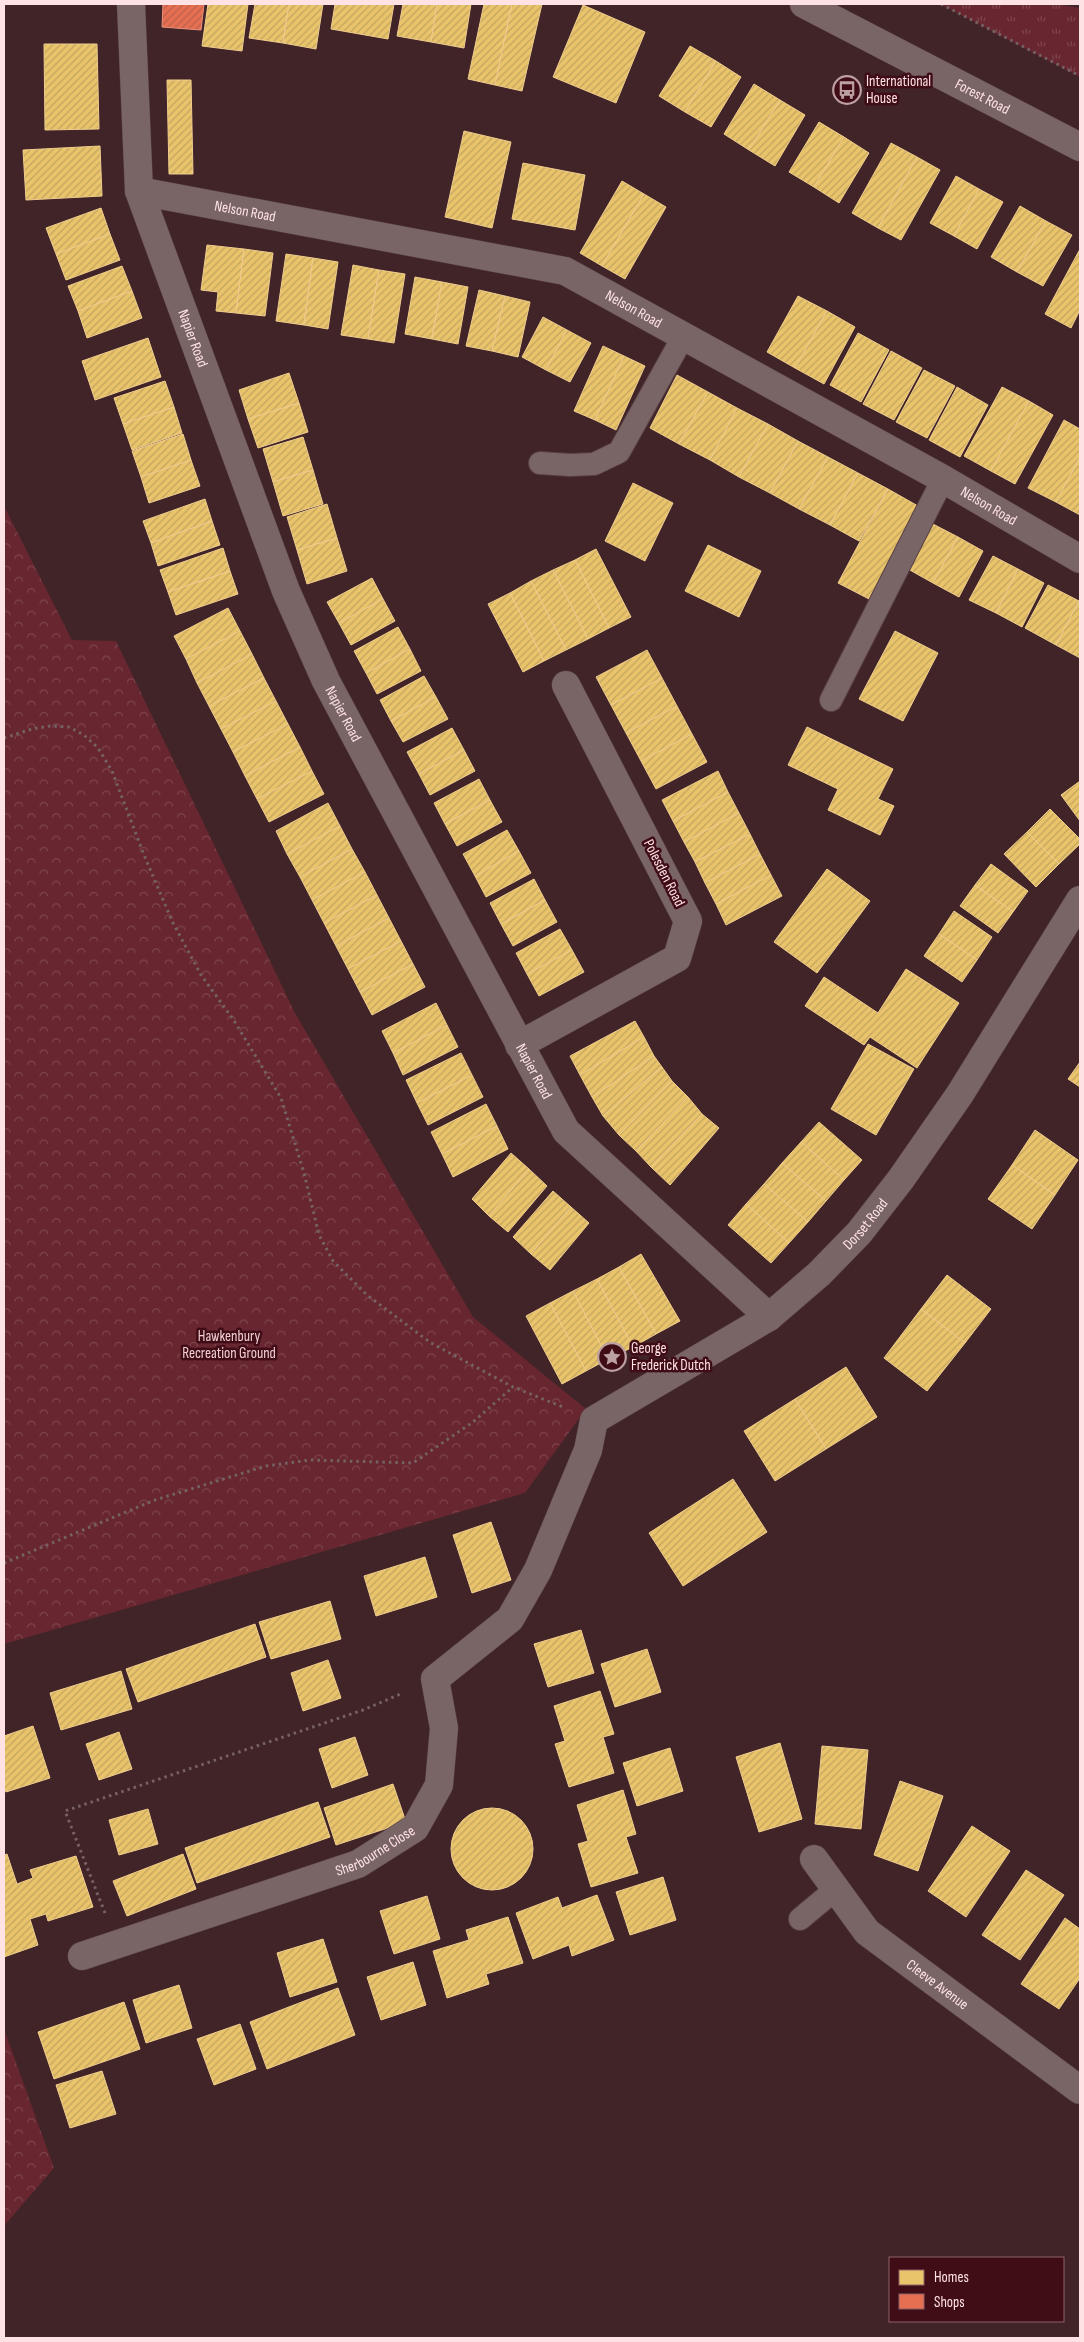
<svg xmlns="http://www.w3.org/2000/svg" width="1084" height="2342" font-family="'Sofia Sans Condensed',sans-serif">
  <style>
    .grass { fill: url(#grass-tufts) }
    .park { fill: url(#park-crowns) }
    .homes { fill: url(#homes-hatch); stroke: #f0cd8f }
    .shops { fill: url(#shops-hatch); stroke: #ee927d }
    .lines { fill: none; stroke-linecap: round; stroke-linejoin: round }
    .service-casing { stroke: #584043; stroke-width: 24 }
    .minor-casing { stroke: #584043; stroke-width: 29 }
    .tertiary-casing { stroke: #584043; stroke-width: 29 }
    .path { stroke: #766264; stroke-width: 3; stroke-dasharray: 2.5 4; stroke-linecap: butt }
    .service { stroke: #7a6566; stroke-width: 22 }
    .minor { stroke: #7a6566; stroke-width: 28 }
    .tertiary { stroke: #7a6566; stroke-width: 28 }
    .labels { text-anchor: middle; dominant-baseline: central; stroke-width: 5; stroke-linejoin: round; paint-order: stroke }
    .poi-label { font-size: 15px; fill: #ffe2e4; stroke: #400d16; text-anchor: start }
    .street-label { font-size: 15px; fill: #ffe2e4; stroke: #400d16 }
    .park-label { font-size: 15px; fill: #f2d0d2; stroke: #400d16 }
  </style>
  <defs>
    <pattern id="grass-tufts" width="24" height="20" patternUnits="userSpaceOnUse" patternTransform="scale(1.25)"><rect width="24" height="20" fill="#672630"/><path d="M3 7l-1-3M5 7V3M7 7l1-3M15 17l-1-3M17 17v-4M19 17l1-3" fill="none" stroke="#7e454e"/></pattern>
    <pattern id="park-crowns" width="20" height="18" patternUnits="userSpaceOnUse" patternTransform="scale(1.25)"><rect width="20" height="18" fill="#672630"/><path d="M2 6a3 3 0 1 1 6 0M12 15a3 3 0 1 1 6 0" fill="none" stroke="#7e454e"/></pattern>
    <pattern id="homes-hatch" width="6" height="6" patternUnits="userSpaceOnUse" patternTransform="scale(1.25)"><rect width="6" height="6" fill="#e9c46a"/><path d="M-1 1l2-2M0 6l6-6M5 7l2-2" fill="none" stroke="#c2a460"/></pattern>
    <pattern id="shops-hatch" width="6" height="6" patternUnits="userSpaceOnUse" patternTransform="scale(1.25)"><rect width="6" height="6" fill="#e76f51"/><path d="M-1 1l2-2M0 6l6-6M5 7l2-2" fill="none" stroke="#b8624d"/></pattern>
  </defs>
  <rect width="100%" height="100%" fill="#402427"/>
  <polygon class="grass" points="940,4 1056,4 1080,8 1080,77"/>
  <g class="park">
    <polygon points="4,506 72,640 116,641 295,1013 473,1317 586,1409 525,1493 4,1644"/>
    <polygon points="4,2029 54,2168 4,2226"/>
  </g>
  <g class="homes">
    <polygon points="208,4 248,4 242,51 202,46"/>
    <polygon points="255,4 289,4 283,43 249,38"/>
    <polygon points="289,4 323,4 316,49 283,43"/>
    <polygon points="335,4 394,4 388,39 331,29"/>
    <polygon points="403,4 437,4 431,42 397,36"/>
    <polygon points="437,4 471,4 464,48 431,42"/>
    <polygon points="484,4 512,4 495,85 468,79"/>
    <polygon points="512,4 542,4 522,91 495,85"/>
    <polygon points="583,5 645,32 616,103 553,77"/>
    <polygon points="44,44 97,44 99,129 45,130"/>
    <polygon points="690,46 716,61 685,112 659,96"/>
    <polygon points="716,61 741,77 711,127 685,112"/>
    <polygon points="167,80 191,80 193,174 169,174"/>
    <polygon points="754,84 780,100 749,150 724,134"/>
    <polygon points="780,100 805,115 775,166 749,150"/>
    <polygon points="819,122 844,137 814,187 789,172"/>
    <polygon points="464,131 511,142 492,228 445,217"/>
    <polygon points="844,137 869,153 839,203 814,187"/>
    <polygon points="891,143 917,157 878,228 852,213"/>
    <polygon points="100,146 102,196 26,200 23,150"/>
    <polygon points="917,157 940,170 901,240 878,228"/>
    <polygon points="523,163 585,175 575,230 512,219"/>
    <polygon points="956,176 979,189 954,236 930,223"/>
    <polygon points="622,181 644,194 602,266 580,253"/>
    <polygon points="979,189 1003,202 977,249 954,236"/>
    <polygon points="644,194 666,207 625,279 602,266"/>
    <polygon points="1020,206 1046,221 1017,272 991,257"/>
    <polygon points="101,208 110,234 56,254 46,228"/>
    <polygon points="1046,221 1072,235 1043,286 1017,272"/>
    <polygon points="110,234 120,260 66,280 56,254"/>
    <polygon points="207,245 244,249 236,313 216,311 218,292 201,290"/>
    <polygon points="244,249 273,253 265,316 236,313"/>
    <polygon points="1080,249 1080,310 1071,328 1045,314"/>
    <polygon points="286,254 313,258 304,325 276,321"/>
    <polygon points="313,258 338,262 328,329 304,325"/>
    <polygon points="353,265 379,270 368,339 341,335"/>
    <polygon points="122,266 132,291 78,311 68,286"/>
    <polygon points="379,270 405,274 394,343 368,339"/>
    <polygon points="415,277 442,282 432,339 405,334"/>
    <polygon points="442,282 468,287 458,344 432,339"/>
    <polygon points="479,290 505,296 492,351 466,346"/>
    <polygon points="132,291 142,318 87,338 78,311"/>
    <polygon points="505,296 530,302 518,357 492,351"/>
    <polygon points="798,296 827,311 795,368 767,352"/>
    <polygon points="827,311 855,327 824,384 795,368"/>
    <polygon points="543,317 567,330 546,370 522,357"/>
    <polygon points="567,330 591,343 570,382 546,370"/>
    <polygon points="858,333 889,350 861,402 830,385"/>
    <polygon points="148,338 161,377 95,400 82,361"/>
    <polygon points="603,346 624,356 595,420 574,411"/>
    <polygon points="891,351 922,368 894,420 863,404"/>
    <polygon points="624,356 645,366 616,430 595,420"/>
    <polygon points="924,370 955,386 927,438 896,422"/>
    <polygon points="289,373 299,403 248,419 239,390"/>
    <polygon points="677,375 708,392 679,444 650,428"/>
    <polygon points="165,381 174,407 123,424 114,398"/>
    <polygon points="957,387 988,405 960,457 929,440"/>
    <polygon points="1002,387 1029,401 991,471 964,456"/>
    <polygon points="708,392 737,408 710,460 679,444"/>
    <polygon points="1029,401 1053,415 1015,484 991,471"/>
    <polygon points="299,403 308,432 258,448 248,419"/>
    <polygon points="174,407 182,433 132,450 123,424"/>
    <polygon points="737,408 768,424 739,477 710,460"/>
    <polygon points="1064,420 1080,429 1080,457 1056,502 1028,488"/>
    <polygon points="768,424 798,441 770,493 739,477"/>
    <polygon points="183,434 191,460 141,477 132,451"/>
    <polygon points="303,437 313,470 273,482 263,449"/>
    <polygon points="798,441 828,457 799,509 770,493"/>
    <polygon points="828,457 858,473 830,525 799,509"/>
    <polygon points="1080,457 1080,515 1056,502"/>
    <polygon points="191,460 200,486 149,503 141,477"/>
    <polygon points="313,470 323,504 283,516 273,482"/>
    <polygon points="858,473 888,489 859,541 830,525"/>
    <polygon points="633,483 673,503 645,561 605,541"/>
    <polygon points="888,489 918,506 869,599 838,583"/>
    <polygon points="205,499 212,521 151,543 143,521"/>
    <polygon points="327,504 337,538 297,550 287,517"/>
    <polygon points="212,521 220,545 158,566 151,543"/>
    <polygon points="931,523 958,537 933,583 908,569"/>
    <polygon points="958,537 983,551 959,597 933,583"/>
    <polygon points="337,538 347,571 307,584 297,550"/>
    <polygon points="708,545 761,571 739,617 685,591"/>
    <polygon points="223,548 230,571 168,592 160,570"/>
    <polygon points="596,549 631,617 609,628 575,560"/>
    <polygon points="993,556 1018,569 996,613 969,600"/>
    <polygon points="575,560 609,628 588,639 553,570"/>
    <polygon points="1018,569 1044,583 1022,627 996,613"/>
    <polygon points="553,570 588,639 566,650 531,581"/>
    <polygon points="230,571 238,594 176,615 168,592"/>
    <polygon points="372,578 383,599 339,623 327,602"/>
    <polygon points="531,581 566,650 544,661 510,593"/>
    <polygon points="1048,585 1079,601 1056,645 1025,628"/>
    <polygon points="510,593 544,661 523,672 488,604"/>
    <polygon points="383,599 395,621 351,645 339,623"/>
    <polygon points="1079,601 1080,602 1080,658 1056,645"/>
    <polygon points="228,608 240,631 186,659 174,636"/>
    <polygon points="398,627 410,649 366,673 354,651"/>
    <polygon points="240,631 252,654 197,683 186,659"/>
    <polygon points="895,631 938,653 903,721 859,699"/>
    <polygon points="410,649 421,671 377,694 366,673"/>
    <polygon points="647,650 662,678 611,705 596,677"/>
    <polygon points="252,654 264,678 209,706 197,683"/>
    <polygon points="424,676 436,697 391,721 380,700"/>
    <polygon points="264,678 276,701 221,729 209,706"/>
    <polygon points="662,678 677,706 626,733 611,705"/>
    <polygon points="436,697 448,719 403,742 391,721"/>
    <polygon points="276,701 288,724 233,752 221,729"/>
    <polygon points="677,706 692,734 641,761 626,733"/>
    <polygon points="288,724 300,747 245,776 233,752"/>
    <polygon points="807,727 893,769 878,799 894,806 880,835 828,810 838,789 788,765"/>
    <polygon points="452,728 464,750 419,774 407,752"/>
    <polygon points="692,734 707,762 656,789 641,761"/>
    <polygon points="300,747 312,771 257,799 245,776"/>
    <polygon points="464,750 475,771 430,795 419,774"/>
    <polygon points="312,771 324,794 269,822 257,799"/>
    <polygon points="718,771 728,792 673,821 662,800"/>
    <polygon points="479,779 490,800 445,824 434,803"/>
    <polygon points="1080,781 1080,821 1061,795"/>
    <polygon points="728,792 739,813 684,842 673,821"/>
    <polygon points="490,800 502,822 457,846 445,824"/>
    <polygon points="328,803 340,826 287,854 276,831"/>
    <polygon points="1050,809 1080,839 1080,844 1059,864 1027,832"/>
    <polygon points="739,813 750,834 695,862 684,842"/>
    <polygon points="340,826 352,849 300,877 287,854"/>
    <polygon points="507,830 519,851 475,876 463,854"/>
    <polygon points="1027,832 1059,864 1036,887 1004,854"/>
    <polygon points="750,834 760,854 705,883 695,862"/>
    <polygon points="352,849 365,872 312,900 300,877"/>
    <polygon points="519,851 531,873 486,897 475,876"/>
    <polygon points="760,854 771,875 716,904 705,883"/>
    <polygon points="991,864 1028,891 1013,912 975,885"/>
    <polygon points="827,869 870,901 817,973 774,942"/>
    <polygon points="365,872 377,895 324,923 312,900"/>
    <polygon points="771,875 782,896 726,925 716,904"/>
    <polygon points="534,879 545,900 501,924 490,903"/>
    <polygon points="975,885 1013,912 998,933 960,906"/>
    <polygon points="377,895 389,918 336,946 324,923"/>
    <polygon points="545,900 557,922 513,946 501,924"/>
    <polygon points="954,911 992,937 977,960 939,934"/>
    <polygon points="389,918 401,941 348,969 336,946"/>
    <polygon points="560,929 572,950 527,974 516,953"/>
    <polygon points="939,934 977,960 962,982 924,956"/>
    <polygon points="401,941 413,964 360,992 348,969"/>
    <polygon points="572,950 584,972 539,996 527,974"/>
    <polygon points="413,964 425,987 372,1015 360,992"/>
    <polygon points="906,969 959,1003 917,1068 870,1037 864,1045 805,1006 824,977 878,1013"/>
    <polygon points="436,1003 447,1025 393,1053 382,1031"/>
    <polygon points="635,1021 644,1037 580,1075 570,1056"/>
    <polygon points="447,1025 458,1047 403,1075 393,1053"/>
    <polygon points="644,1037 654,1056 592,1097 580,1075"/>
    <polygon points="868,1044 914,1069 876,1135 831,1109"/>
    <polygon points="461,1053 472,1075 417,1103 406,1080"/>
    <polygon points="654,1056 662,1067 603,1116 592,1097"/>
    <polygon points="1080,1062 1080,1087 1068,1079"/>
    <polygon points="662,1067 672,1081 619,1135 603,1116"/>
    <polygon points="472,1075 483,1097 428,1125 417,1103"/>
    <polygon points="672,1081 688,1097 636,1151 619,1135"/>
    <polygon points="688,1097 702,1114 651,1167 636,1151"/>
    <polygon points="486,1104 497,1126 442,1154 431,1132"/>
    <polygon points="702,1114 719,1128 670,1185 651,1167"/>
    <polygon points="819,1122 862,1160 844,1180 801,1142"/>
    <polygon points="497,1126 508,1149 453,1177 442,1154"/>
    <polygon points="1035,1130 1078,1160 1055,1195 1012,1165"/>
    <polygon points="801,1142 844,1180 826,1201 782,1163"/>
    <polygon points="511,1153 529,1169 489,1216 472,1199"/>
    <polygon points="782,1163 826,1201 808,1222 764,1184"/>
    <polygon points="1012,1165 1055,1195 1032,1229 988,1199"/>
    <polygon points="529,1169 547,1186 508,1232 489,1216"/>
    <polygon points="764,1184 808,1222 789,1243 746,1204"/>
    <polygon points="553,1191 571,1207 531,1254 513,1237"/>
    <polygon points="746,1204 789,1243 771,1263 728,1225"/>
    <polygon points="571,1207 589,1223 550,1270 531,1254"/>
    <polygon points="641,1254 680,1321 656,1334 619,1267"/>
    <polygon points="619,1267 656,1334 633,1347 597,1279"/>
    <polygon points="947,1275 991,1309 965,1343 921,1309"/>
    <polygon points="597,1279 633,1347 608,1359 573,1291"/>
    <polygon points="573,1291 608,1359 586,1371 550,1303"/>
    <polygon points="550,1303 586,1371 562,1384 526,1316"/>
    <polygon points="921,1309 965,1343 927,1391 884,1358"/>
    <polygon points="846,1367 877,1417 826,1449 795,1399"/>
    <polygon points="795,1399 826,1449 775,1481 744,1431"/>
    <polygon points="733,1479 767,1532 683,1586 649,1533"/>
    <polygon points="491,1522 511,1580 472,1593 453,1535"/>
    <polygon points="425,1557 437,1597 376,1616 364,1576"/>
    <polygon points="330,1601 341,1639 271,1659 259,1622"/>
    <polygon points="255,1624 266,1657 138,1702 126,1669"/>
    <polygon points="581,1630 594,1673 548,1687 534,1644"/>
    <polygon points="647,1649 661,1692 615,1707 601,1664"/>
    <polygon points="328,1660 341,1698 303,1711 291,1673"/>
    <polygon points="121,1671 132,1709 61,1730 50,1693"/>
    <polygon points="600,1691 614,1734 603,1737 614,1773 569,1787 555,1744 565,1741 554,1706"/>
    <polygon points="33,1726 50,1778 6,1792 4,1787 4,1736"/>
    <polygon points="119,1732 132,1769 99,1780 86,1744"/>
    <polygon points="355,1737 368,1775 332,1788 319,1749"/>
    <polygon points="780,1743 802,1819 759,1832 736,1757"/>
    <polygon points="822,1746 868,1750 861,1829 815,1824"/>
    <polygon points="670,1748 683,1791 637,1806 623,1763"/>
    <polygon points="900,1781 943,1796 918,1871 874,1855"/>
    <polygon points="393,1784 406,1822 336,1845 324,1808"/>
    <polygon points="623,1790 636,1834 626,1837 638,1873 591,1887 578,1844 588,1841 577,1805"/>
    <polygon points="318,1802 330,1837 197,1883 185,1848"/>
    <circle cx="492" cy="1849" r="41"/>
    <polygon points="148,1809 158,1844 119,1855 109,1820"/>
    <polygon points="972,1826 1010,1851 966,1917 928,1891"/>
    <polygon points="7,1854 17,1884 33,1878 30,1870 76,1856 93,1907 48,1921 46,1914 30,1919 38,1945 4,1957 4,1855"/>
    <polygon points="183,1854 196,1889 127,1916 113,1881"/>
    <polygon points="1026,1870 1064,1895 1020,1960 982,1935"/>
    <polygon points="663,1877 676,1920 630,1935 616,1892"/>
    <polygon points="597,1895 614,1940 572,1956 569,1945 533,1959 516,1913 558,1897 562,1908"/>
    <polygon points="427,1896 440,1939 394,1954 380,1911"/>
    <polygon points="508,1917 523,1963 486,1974 489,1984 447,1998 433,1951 469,1940 466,1930"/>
    <polygon points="1065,1918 1080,1929 1080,1978 1059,2009 1021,1984"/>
    <polygon points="323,1939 337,1982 290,1997 277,1953"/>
    <polygon points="413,1962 426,2005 381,2020 367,1977"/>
    <polygon points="179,1985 192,2028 146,2043 133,2000"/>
    <polygon points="338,1988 355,2035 267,2069 250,2022"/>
    <polygon points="124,2002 140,2049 54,2079 38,2032"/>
    <polygon points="240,2024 256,2069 214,2085 197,2039"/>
    <polygon points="102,2071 116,2114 70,2128 56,2085"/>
  </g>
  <polygon class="shops" points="163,4 204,4 201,30 162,27"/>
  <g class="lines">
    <defs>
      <g id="service">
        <polyline points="540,463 570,465 594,464 619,452 683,337"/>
        <polyline points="831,700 943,479"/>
        <polyline points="800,1919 836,1889"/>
      </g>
      <g id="minor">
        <path id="s1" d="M131 4 139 191 286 591 326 681 566 1131 769 1317"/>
        <path id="s2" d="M139 191 565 271 943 479 1080 559"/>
        <polyline points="519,1045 677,958 688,921 566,685"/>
        <path id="s3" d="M814 1859 867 1932 1080 2090"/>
        <path id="s4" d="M82 1956 358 1864 415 1828 439 1785 444 1728 435 1679 510 1619 538 1570 588 1450 594 1420 769 1317 819 1274 859 1233 901 1179 960 1094 1080 900"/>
      </g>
      <g id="tertiary">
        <path id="s5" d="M804 4 1080 147"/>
      </g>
    </defs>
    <use href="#service" class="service-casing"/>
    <use href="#minor" class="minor-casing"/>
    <use href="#tertiary" class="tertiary-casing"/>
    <g class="path">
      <polyline points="941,4 1080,76"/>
      <polyline points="4,738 32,729 50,726 69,727 84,735 98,748 112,771 144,855 172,921 201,975 233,1019 281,1098 304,1173 319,1235 333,1261 367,1295 431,1343 513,1387 563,1407"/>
      <polyline points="4,1563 155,1500 266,1466 310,1460 413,1463 473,1422 513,1387"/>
      <polyline points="105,1913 65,1811 363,1710 403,1693"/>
    </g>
    <use href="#service" class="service"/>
    <use href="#minor" class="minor"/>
    <use href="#tertiary" class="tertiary"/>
  </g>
  <defs>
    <symbol id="bus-ring" viewBox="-11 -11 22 22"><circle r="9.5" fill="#400d16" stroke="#bca0a2" stroke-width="1.5"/><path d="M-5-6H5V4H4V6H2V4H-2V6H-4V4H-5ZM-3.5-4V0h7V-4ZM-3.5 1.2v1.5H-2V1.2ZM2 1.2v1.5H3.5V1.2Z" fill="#bca0a2"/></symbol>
    <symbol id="sight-ring" viewBox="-11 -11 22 22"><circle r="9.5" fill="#400d16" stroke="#bca0a2" stroke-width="1.5"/><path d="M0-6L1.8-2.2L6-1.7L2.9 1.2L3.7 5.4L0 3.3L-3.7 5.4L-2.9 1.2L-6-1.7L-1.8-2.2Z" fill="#bca0a2"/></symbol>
  </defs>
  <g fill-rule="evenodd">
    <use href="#bus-ring" x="831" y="74" width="32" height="32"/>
    <use href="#sight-ring" x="596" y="1341" width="32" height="32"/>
  </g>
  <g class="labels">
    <g class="poi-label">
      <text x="866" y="81">International<tspan x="866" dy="17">House</tspan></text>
      <text x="631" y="1348">George<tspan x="631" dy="17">Frederick Dutch</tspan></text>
    </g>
    <g class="street-label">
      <text stroke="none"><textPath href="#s5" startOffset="201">Forest Road</textPath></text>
      <text stroke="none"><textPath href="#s2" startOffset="108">Nelson Road</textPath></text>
      <text stroke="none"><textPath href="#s2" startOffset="512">Nelson Road</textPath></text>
      <text stroke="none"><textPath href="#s1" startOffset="344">Napier Road</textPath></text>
      <text stroke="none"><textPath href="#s2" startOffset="918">Nelson Road</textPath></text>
      <text stroke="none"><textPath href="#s1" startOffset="749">Napier Road</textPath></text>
      <text transform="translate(664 873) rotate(63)">Polesden Road</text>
      <text stroke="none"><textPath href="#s1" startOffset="1154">Napier Road</textPath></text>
      <text stroke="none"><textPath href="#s4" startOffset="1165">Dorset Road</textPath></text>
      <text stroke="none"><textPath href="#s4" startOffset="312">Sherbourne Close</textPath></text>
      <text stroke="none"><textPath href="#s3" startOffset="178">Cleeve Avenue</textPath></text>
    </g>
    <g class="park-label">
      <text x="229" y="1336">Hawkenbury<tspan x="229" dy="17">Recreation Ground</tspan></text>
    </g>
  </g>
  <rect width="1084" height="2342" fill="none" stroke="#ffe2e4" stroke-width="10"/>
  <rect x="889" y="2257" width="175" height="65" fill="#400d16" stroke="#8c6268"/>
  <rect x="899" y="2270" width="25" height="15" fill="#e9c46a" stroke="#8c6268"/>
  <text x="934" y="2282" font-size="15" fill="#ffe2e4">Homes</text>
  <rect x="899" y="2294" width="25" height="15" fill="#e76f51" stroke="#8c6268"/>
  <text x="934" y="2307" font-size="15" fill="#ffe2e4">Shops</text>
</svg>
